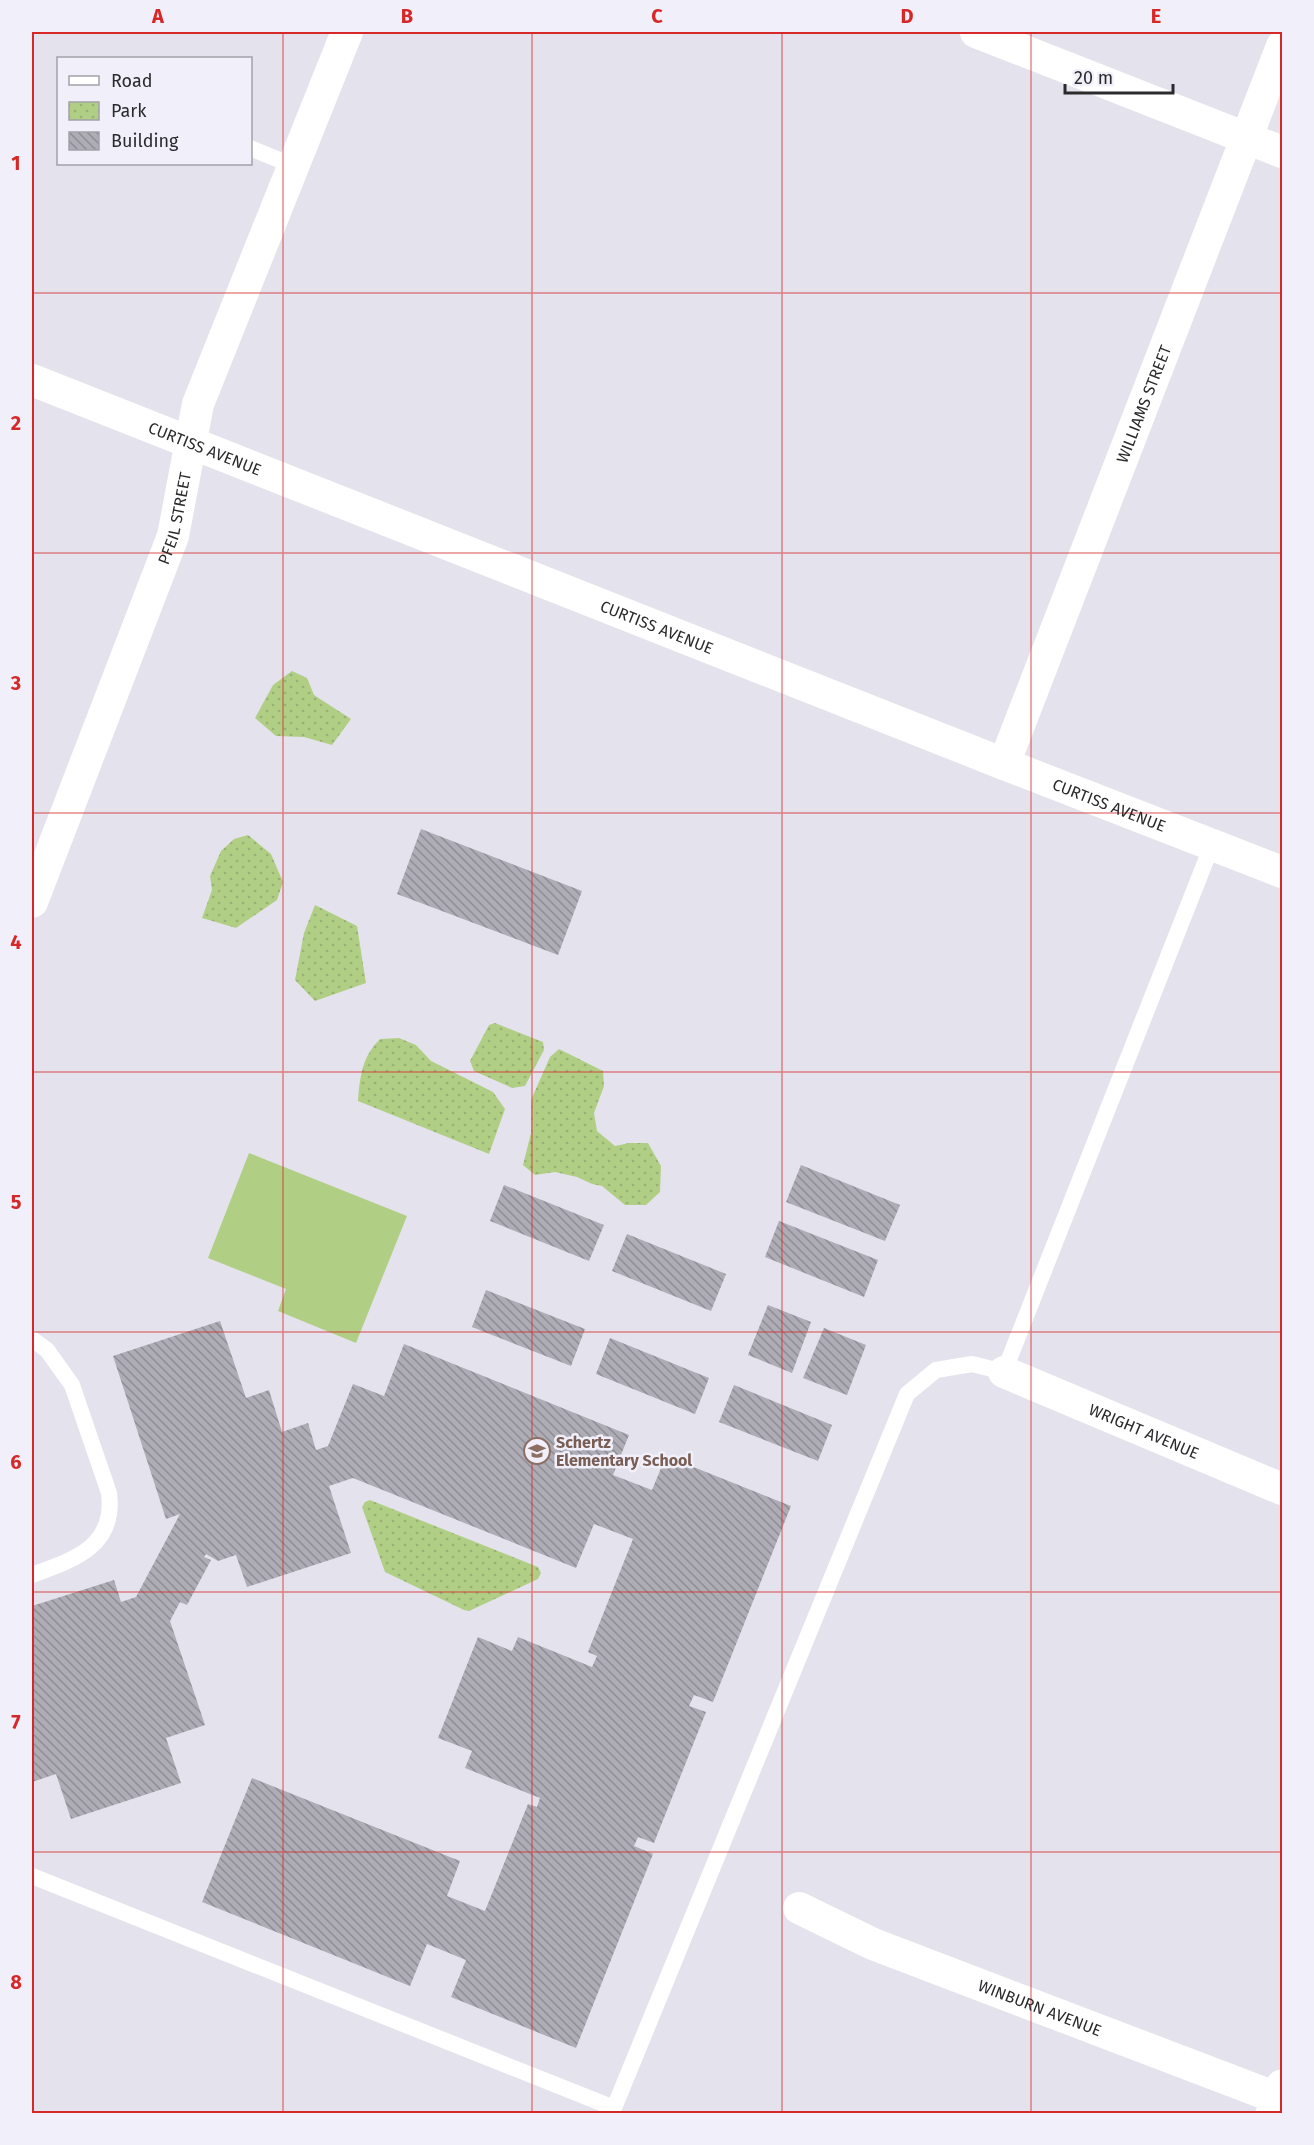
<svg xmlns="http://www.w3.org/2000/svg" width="1314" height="2145" font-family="'Fira Sans',sans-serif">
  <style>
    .park { fill: url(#park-dots) }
    .pitch { fill: #b0cf85 }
    .building { fill: url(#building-back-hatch) }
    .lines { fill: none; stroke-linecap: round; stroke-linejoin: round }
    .service { stroke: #fff; stroke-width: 16 }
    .minor { stroke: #fff; stroke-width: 32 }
    .tertiary { stroke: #fff; stroke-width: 33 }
    .grid { fill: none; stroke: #d62828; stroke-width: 1.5; stroke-opacity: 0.55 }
    .labels { text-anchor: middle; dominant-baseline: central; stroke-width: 5; stroke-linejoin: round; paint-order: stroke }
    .street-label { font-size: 16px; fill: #2b2b2e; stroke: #f1f0fa }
    .education-label { font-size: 16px; font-weight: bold; fill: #785e54; stroke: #f1f0fa; text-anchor: start }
    .neatline { fill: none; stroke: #d62828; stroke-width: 2 }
    .grid-label { font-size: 20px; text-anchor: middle; font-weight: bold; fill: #d62828 }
  </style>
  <defs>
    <pattern id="park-dots" width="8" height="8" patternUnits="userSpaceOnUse" patternTransform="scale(1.5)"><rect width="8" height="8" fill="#b0cf85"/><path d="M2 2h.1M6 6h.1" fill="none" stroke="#98b273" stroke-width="1.8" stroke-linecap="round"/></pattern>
    <pattern id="building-back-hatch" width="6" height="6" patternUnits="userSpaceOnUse" patternTransform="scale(1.5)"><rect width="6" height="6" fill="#aeadb6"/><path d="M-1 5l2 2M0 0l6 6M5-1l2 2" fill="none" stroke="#8e8d94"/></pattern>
  </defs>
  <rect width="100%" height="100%" fill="#e4e3ed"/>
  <g class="park">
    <polygon points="292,671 307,678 314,695 351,719 332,745 304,737 276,736 255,718 273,685"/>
    <polygon points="248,835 271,854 283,882 277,900 236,928 202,918 212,890 210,876 221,851 234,839"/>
    <polygon points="315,905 357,926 366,983 315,1001 295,980 304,933"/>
    <polygon points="495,1023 543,1042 544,1050 525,1086 512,1088 474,1071 470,1061 489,1025"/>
    <path d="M399 1038 416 1045 431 1061 493 1092 505 1109 489 1154 358 1101C360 1076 362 1057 380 1039Z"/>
    <polygon points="559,1049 603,1071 604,1086 594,1113 597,1131 615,1146 629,1143 648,1143 661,1166 660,1192 646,1205 625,1205 602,1186 592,1184 577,1177 555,1172 535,1175 523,1165 531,1133 531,1100 550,1057"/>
    <polygon points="370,1500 538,1567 541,1573 538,1579 469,1611 464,1610 385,1572 362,1507 365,1502"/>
  </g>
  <polygon class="pitch" points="249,1153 407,1216 356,1343 278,1311 286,1289 208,1258"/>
  <g class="building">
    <polygon points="421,829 582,891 558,955 397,894"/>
    <polygon points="801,1165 900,1205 885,1241 786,1202"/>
    <polygon points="504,1185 604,1225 589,1261 490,1221"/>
    <polygon points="779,1221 878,1260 864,1297 765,1257"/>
    <polygon points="627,1234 726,1274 711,1311 612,1271"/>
    <polygon points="486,1290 585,1329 571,1366 472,1327"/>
    <polygon points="768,1305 811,1322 792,1373 748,1355"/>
    <polygon points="220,1321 246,1398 269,1390 282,1432 308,1423 316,1450 328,1446 353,1384 384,1396 404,1344 629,1435 613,1475 652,1490 666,1456 791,1506 713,1702 694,1695 689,1706 706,1712 654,1843 638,1837 634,1846 653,1854 576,2048 451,1997 466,1960 427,1944 410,1986 202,1902 252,1778 460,1861 447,1896 485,1911 528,1804 537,1807 540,1798 465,1768 472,1751 438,1738 478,1637 512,1651 518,1637 592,1667 597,1656 588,1652 633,1539 594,1524 576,1568 353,1478 329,1486 351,1553 247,1587 236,1555 218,1561 206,1554 204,1557 211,1560 187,1605 180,1602 170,1621 205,1725 166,1738 181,1783 71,1819 56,1774 32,1782 32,1606 114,1580 121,1602 136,1597 180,1514 166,1519 113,1356"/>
    <polygon points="824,1328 866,1345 847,1395 803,1378"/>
    <polygon points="610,1338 709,1378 695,1414 596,1374"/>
    <polygon points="734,1385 832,1425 818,1461 719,1422"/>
  </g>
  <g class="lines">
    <g class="service">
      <polyline points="250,148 294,166"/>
      <path d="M32 1339 47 1350 72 1385 109 1493C116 1547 73 1560 32 1575"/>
      <polyline points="32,1876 614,2108 907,1394 936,1370 972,1364 1004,1372 1212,845"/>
    </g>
    <g class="minor">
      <polyline points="976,32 1282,152"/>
      <path id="s1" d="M32 380 1004 764 1282 872"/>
      <path id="s2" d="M1004 764 1282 46"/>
      <path id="s3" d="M32 902 173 536 198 404 347 32"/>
      <path id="s4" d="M1004 1372 1282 1489"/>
      <path id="s5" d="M799 1908 873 1944 1282 2100"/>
    </g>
    <polyline class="tertiary" points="1272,2114 1282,2086"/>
  </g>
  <path class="grid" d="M283 32V2114M532 32V2114M782 32V2114M1031 32V2114M32 293H1282M32 553H1282M32 813H1282M32 1072H1282M32 1332H1282M32 1592H1282M32 1852H1282"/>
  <defs>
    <symbol id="school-ring" viewBox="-11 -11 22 22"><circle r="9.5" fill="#f1f0fa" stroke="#8d6e63" stroke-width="1.5"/><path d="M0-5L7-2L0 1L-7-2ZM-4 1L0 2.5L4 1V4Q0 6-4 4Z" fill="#8d6e63"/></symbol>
  </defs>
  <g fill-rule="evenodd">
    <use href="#school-ring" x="522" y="1436" width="30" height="30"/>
  </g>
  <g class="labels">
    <g class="street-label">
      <text stroke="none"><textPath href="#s2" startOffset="386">WILLIAMS STREET</textPath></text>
      <text stroke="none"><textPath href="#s1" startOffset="186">CURTISS AVENUE</textPath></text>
      <text stroke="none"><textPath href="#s3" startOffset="410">PFEIL STREET</textPath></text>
      <text stroke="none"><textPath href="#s1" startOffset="672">CURTISS AVENUE</textPath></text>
      <text stroke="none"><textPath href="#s1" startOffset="1158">CURTISS AVENUE</textPath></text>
      <text stroke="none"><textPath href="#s4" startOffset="152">WRIGHT AVENUE</textPath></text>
      <text stroke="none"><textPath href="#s5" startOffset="261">WINBURN AVENUE</textPath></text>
    </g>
    <g class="education-label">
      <text x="556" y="1442">Schertz<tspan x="556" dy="18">Elementary School</tspan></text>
    </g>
  </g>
  <rect width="1314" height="2145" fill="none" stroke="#f1f0fa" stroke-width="66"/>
  <rect x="57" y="57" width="195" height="108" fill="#f1f0fa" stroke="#a2a1a8" stroke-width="1.5"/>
  <rect x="69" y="76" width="30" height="9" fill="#ffffff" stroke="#a2a1a8" stroke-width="1.5"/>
  <text x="111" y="87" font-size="18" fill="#2b2b2e">Road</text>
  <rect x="69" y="102" width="30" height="18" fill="url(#park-dots)" stroke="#a2a1a8" stroke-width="1.5"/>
  <text x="111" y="117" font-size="18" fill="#2b2b2e">Park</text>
  <rect x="69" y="132" width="30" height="18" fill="url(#building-back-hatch)" stroke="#a2a1a8" stroke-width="1.5"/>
  <text x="111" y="147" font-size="18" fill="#2b2b2e">Building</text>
  <path d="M1065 84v9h108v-9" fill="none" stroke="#2b2b2e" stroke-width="3"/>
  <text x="1074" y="84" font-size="18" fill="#2b2b2e" stroke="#f1f0fa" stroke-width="4.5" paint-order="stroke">20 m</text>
  <rect x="33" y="33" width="1248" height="2079" class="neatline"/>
  <g class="grid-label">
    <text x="158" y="23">A</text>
    <text x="407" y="23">B</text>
    <text x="657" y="23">C</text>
    <text x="907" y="23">D</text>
    <text x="1156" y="23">E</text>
    <text x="16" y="170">1</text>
    <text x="16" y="430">2</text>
    <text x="16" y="690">3</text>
    <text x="16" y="949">4</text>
    <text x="16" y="1209">5</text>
    <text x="16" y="1469">6</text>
    <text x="16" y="1729">7</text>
    <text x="16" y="1989">8</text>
  </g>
</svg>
